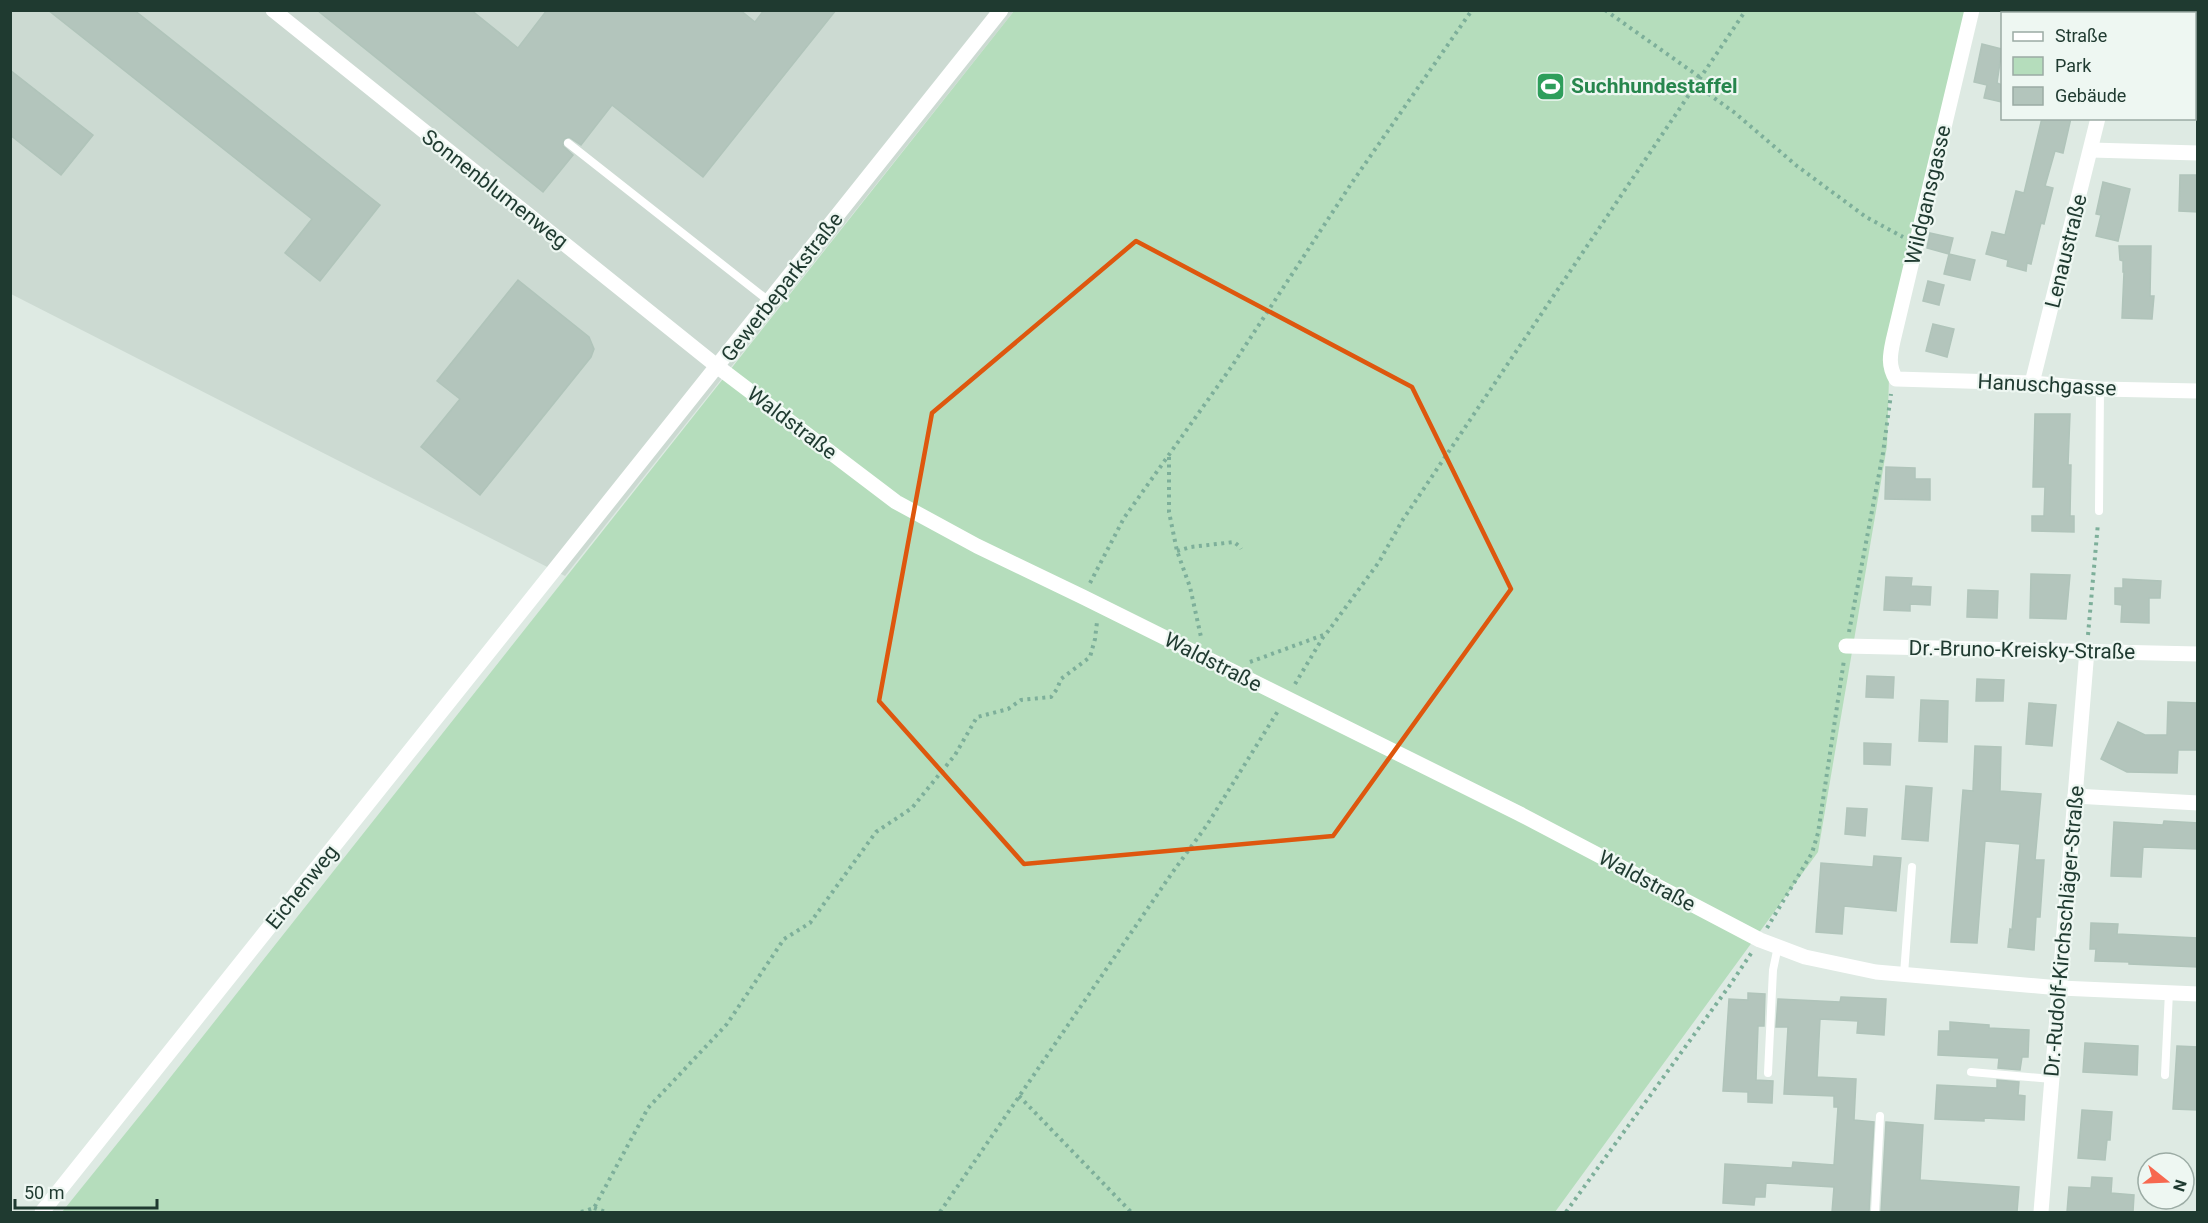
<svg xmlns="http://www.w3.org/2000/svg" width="2208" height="1223" font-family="Roboto,sans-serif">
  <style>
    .built { fill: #ccdad2 }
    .green { fill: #b5ddbc }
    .building { fill: #b3c5bc; stroke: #b0c4ba; stroke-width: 1.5 }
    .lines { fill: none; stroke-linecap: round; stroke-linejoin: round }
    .path { stroke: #7daf9a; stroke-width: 4; stroke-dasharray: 3 4.5; stroke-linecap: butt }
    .lane { stroke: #fff; stroke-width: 8 }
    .street { stroke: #fff; stroke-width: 15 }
    .marked { fill: none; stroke: #de570e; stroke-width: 4.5; stroke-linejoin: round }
    .labels { text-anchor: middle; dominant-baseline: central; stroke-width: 4.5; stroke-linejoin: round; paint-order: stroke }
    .leisure-label { font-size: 21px; font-weight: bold; fill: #27864d; stroke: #eef7f2; text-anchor: start }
    .street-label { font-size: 21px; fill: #1f3a30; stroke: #eef7f2 }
  </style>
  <rect width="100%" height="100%" fill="#deeae3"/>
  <polygon class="built" points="10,11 1014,11 565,576 11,294"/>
  <polygon class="green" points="1014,11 1979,11 1889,377 1887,446 1818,852 1555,1212 62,1212 154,1098"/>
  <g class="building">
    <polygon points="48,10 134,10 380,205 320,281 285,253 312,219"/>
    <polygon points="317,10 471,10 518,48 547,10 740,10 755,22 764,10 836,10 703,177 612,105 581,145 569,137 564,139 563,146 573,155 543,192"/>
    <polygon points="1982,44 2002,49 1997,83 2002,85 2002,102 1984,98 1987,85 1974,82"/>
    <polygon points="10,70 93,135 61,175 10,135"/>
    <polygon points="2042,118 2071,118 2063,153 2055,151 2045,186 2053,188 2044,224 2041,223 2031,264 2027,263 2026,271 2007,266 2008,260 1986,254 1992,232 2005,235 2016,191 2024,193"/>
    <polygon points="2180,175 2198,175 2198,212 2179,211"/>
    <polygon points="2103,182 2130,189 2118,241 2096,236 2101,215 2096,214"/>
    <polygon points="1930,233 1953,238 1949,254 1927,248"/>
    <polygon points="2119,246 2151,246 2150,296 2154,296 2152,319 2122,318 2124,272 2123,272 2123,261 2120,260"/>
    <polygon points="1949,254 1975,260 1970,280 1944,274"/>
    <polygon points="518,280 589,337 594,349 591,357 480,495 421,447 460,399 437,381"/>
    <polygon points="1928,281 1944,285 1939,305 1923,301"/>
    <polygon points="1933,324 1954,329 1947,357 1926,351"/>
    <polygon points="2035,414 2070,414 2068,465 2071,465 2070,516 2074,516 2074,532 2032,531 2032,516 2044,516 2045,487 2033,487"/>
    <polygon points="1886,467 1915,468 1915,479 1930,479 1930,500 1885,499"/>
    <polygon points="2031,574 2070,575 2066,619 2030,618"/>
    <polygon points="1886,577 1912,578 1911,586 1931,587 1930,605 1910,604 1910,611 1884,610"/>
    <polygon points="2123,579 2161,581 2160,598 2149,598 2149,623 2121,622 2122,605 2115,604 2115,588 2123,588"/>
    <polygon points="1968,590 1998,591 1997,618 1967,617"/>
    <polygon points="1867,676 1894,677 1893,698 1866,697"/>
    <polygon points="1977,679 2004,680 2003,701 1976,701"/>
    <polygon points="1921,700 1948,701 1947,742 1919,741"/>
    <polygon points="2168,702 2198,703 2198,750 2178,750 2177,773 2127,772 2101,759 2118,722 2145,735 2167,735"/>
    <polygon points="2029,703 2056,705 2052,746 2026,744"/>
    <polygon points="1864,743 1891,744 1890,765 1864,764"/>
    <polygon points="1975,746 2001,747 2000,791 2041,794 2035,860 2044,860 2040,917 2036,917 2034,950 2008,947 2010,929 2012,930 2020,844 1985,841 1977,943 1951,942 1963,790 1973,791"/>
    <polygon points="1906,786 1932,788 1928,841 1902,839"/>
    <polygon points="1847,808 1867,809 1865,836 1845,834"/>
    <polygon points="2164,821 2198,823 2198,849 2143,847 2141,877 2111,876 2114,822 2163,825"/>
    <polygon points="1874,856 1901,858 1896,911 1844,906 1842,934 1816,932 1821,863 1873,867"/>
    <polygon points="2091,923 2118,924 2117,934 2198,938 2198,967 2129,964 2129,962 2095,961 2096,949 2090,949"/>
    <polygon points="1748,993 1765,994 1764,1026 1758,1026 1756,1080 1773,1081 1772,1103 1748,1102 1748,1092 1723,1091 1729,999 1748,1000"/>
    <polygon points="1841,997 1886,999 1884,1035 1857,1033 1858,1021 1820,1019 1817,1077 1856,1079 1854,1120 1874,1122 1869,1212 1832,1212 1834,1187 1766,1183 1765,1197 1755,1197 1754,1205 1723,1203 1725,1164 1792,1168 1793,1162 1834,1165 1838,1107 1834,1107 1834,1096 1784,1094 1788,1027 1776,1027 1778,999 1840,1002"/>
    <polygon points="1950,1022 1989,1025 1989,1028 2029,1030 2028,1057 2022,1057 2020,1070 1998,1068 1999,1058 1938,1055 1939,1031 1950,1031"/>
    <polygon points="2085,1043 2138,1046 2137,1075 2083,1072"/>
    <polygon points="2177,1046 2198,1047 2198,1110 2173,1109"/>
    <polygon points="1997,1080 2019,1082 2018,1095 2025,1096 2024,1120 1984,1118 1984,1121 1935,1119 1937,1085 1997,1088"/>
    <polygon points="2082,1110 2112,1112 2110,1140 2107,1140 2105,1160 2078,1158"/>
    <polygon points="1886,1122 1923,1125 1920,1180 2019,1187 2017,1212 1881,1212"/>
    <polygon points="2092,1177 2112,1178 2111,1193 2134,1195 2133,1212 2067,1212 2069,1187 2091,1188"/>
  </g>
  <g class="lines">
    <g class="path">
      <polyline points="1605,10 1701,78"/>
      <polyline points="1696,85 1735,113 1797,166 1866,217 1903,237"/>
      <polyline points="1169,457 1169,512 1177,551 1190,587 1201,637"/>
      <polyline points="1177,551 1191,547 1234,542 1239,546 1241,549"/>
      <polyline points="1090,583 1124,518 1232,366 1351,184 1472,10"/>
      <polyline points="1849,632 1883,453 1891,394"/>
      <polyline points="2088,635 2098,523"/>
      <polyline points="1250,662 1326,634 1379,562 1402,521 1746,10"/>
      <polyline points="1295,684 1325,634"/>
      <polyline points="1767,928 1812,853 1818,833 1844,660"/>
      <polyline points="1019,1096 1131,1212"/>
      <polyline points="594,1208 606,1212"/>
      <polyline points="581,1212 594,1208 648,1108 727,1024 784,939 810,923 876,832 912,808 955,755 977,717 1008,709 1021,700 1051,697 1057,689 1061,679 1090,657 1095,639 1097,622"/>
      <polyline points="940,1212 1172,873 1207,825 1278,711"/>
      <polyline points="1566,1212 1730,985 1752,952"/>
    </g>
    <g class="lane">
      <polyline points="568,143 770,302"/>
      <polyline points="2099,511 2100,389"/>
      <polyline points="1904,974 1912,867"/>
      <polyline points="1971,1072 2052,1079"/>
      <polyline points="1768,1073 1773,970 1778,946"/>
      <polyline points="2165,1075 2169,992"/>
      <polyline points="1875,1212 1880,1116"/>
    </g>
    <g class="street">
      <polyline points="273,10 718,367 896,502 977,546 1083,597 1520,814 1760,940 1805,957 1876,972 2060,988 2198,994"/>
      <path d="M1972 10 1893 341C1890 355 1888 366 1896 379L2032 383 2100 389 2198 391"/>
      <polyline points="2120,14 2120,10"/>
      <polyline points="2091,150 2198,153"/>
      <polyline points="2032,383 2098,118"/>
      <polyline points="1846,646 2198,654"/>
      <polyline points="2075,796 2198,803"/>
      <polyline points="42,1212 1001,10"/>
      <polyline points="2041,1212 2087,650"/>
    </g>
  </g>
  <path class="marked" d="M1136 241 1412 387 1511 589 1333 836 1024 864 879 701 932 413Z"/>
  <defs>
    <symbol id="stadium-square" viewBox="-11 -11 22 22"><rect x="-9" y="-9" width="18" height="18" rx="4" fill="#2e9e5b" stroke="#eef7f2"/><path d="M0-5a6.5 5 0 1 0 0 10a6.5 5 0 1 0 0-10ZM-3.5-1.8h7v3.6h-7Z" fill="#fff"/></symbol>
  </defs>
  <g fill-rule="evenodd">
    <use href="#stadium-square" x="1534" y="70" width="33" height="33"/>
  </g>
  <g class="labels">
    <g class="leisure-label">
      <text x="1571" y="86">Suchhundestaffel</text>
    </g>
    <g class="street-label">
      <text transform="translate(495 189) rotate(38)">Sonnenblumenweg</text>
      <text transform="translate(1928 195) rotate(-77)">Wildgansgasse</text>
      <text transform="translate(2066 251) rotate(-76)">Lenaustraße</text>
      <text transform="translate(782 287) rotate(-52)">Gewerbeparkstraße</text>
      <text transform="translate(2047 385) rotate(3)">Hanuschgasse</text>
      <text transform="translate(792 423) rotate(37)">Waldstraße</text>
      <text transform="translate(2022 650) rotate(1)">Dr.-Bruno-Kreisky-Straße</text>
      <text transform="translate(1213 662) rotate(27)">Waldstraße</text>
      <text transform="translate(1647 881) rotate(28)">Waldstraße</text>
      <text transform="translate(302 887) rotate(-51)">Eichenweg</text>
      <text transform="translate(2064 931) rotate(-85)">Dr.-Rudolf-Kirchschläger-Straße</text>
    </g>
  </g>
  <rect width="2208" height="1223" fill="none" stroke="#1f3a30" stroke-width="24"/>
  <rect x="2001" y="12" width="195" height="108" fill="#eef7f2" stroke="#9baba4" stroke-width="1.5"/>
  <rect x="2013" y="32" width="30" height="9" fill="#ffffff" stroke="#9baba4" stroke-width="1.5"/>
  <text x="2055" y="42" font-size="18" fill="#1f3a30">Straße</text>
  <rect x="2013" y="57" width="30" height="18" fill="#b5ddbc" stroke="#9baba4" stroke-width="1.5"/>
  <text x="2055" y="72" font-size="18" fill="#1f3a30">Park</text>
  <rect x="2013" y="87" width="30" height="18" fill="#b3c5bc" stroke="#9baba4" stroke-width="1.5"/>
  <text x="2055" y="102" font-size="18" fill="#1f3a30">Gebäude</text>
  <g transform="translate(2166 1181) rotate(108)"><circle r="28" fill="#eef7f2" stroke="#9baba4" stroke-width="1.5"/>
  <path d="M0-4.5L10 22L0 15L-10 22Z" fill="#f7684f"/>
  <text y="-9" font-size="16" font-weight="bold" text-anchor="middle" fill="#1f3a30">N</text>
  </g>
  <path d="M15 1199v9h142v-9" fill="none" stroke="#1f3a30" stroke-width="3"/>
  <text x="24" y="1199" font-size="18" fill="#1f3a30" stroke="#eef7f2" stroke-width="4.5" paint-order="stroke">50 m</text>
</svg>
